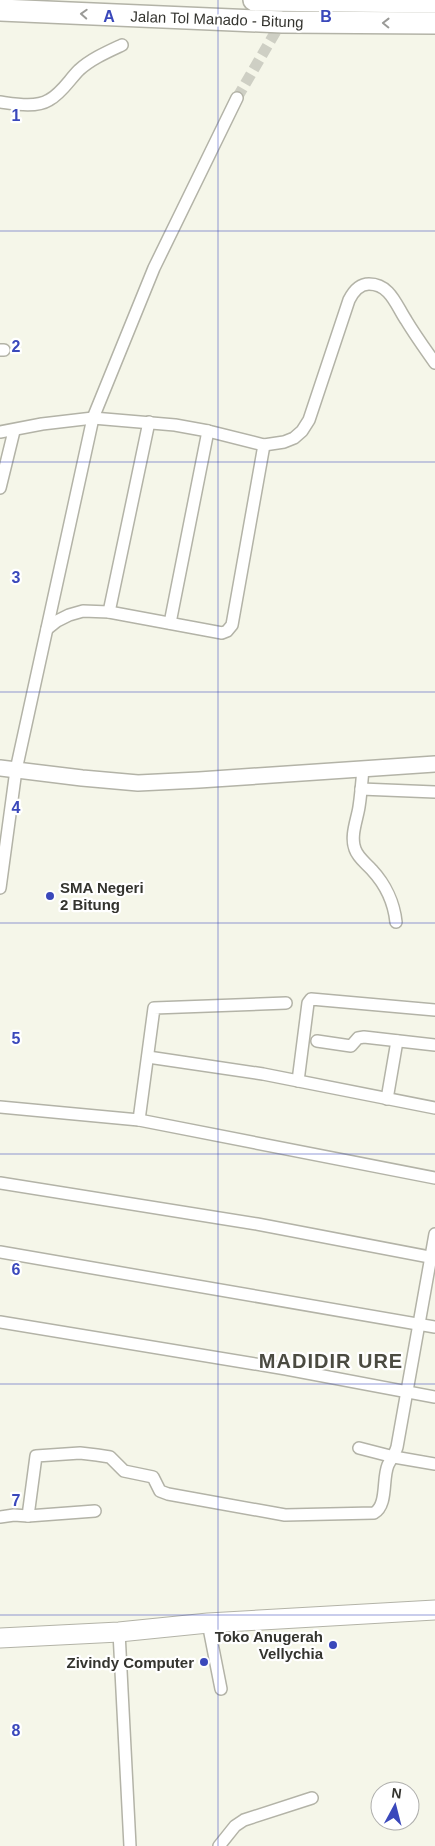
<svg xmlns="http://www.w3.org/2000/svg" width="435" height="1846" font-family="Helvetica,sans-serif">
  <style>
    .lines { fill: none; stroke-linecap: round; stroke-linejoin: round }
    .minor-tunnel { stroke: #cecfc4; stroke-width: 11; stroke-dasharray: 11 5.5; stroke-linecap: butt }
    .minor-casing { stroke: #b3b3a7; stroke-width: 14 }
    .tertiary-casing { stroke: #b3b3a7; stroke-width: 18 }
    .trunk-casing { stroke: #b3b3a7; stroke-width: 21 }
    .motorway-casing { stroke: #b3b3a7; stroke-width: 24 }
    .minor { stroke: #fff; stroke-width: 11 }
    .tertiary { stroke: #fff; stroke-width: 15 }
    .trunk { stroke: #fff; stroke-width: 19 }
    .motorway { stroke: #fff; stroke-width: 21 }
    .oneway { stroke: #9a9a97 }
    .grid { fill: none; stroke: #3a48bb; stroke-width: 1; stroke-opacity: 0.55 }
    .poi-dot { fill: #3a48bb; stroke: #fff; stroke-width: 2 }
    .labels { text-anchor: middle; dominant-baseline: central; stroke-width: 4.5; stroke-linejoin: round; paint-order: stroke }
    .street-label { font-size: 15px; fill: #34342f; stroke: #fff }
    .poi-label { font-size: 15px; font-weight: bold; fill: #34342f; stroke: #fff; text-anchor: end }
    .district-label { font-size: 20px; font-weight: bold; letter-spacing: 1px; fill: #4b4b41; stroke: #fff }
    .grid-label { font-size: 16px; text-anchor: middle; font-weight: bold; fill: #3a48bb; stroke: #fff; stroke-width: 4.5; stroke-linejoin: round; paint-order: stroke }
  </style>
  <rect width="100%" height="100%" fill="#f5f6e9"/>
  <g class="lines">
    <polyline class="minor-tunnel" points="237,98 283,19"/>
    <defs>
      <g id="minor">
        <path d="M0 102C15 104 36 108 49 100 62 93 69 80 79 70 91 59 107 52 122 45"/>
        <polyline points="0,350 4,350"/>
        <path d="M0 432 42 424 93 418 175 425 208 431 264 445 284 442 294 438 302 431 309 420 349 300C353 292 359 284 369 284 390 284 396 305 406 320 415 335 425 349 435 363"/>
        <polyline points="0,488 14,431"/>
        <polyline points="109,612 149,422"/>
        <polyline points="170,623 208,431"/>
        <polyline points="47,629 57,621 69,615 83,611 109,612 222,633 227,631 232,625 264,445"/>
        <path d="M363 768C362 781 361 794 359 807 357 820 350 836 355 849 358 858 366 863 372 870 385 884 394 903 396 922"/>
        <polyline points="361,789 435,792"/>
        <polyline points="0,888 16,770 93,418 154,268 237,98"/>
        <polyline points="317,1041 351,1046 358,1038 364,1037 435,1045"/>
        <polyline points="148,1057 263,1074 435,1108"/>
        <polyline points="298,1081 308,1003 311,999 435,1010"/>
        <polyline points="387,1099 397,1041"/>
        <polyline points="0,1107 139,1120 435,1178"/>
        <polyline points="139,1120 154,1008 286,1003"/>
        <polyline points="0,1183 257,1224 435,1258"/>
        <polyline points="0,1252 435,1327"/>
        <polyline points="0,1322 286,1369 435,1397"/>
        <polyline points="359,1448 394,1457 435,1464"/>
        <polyline points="28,1516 95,1511"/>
        <path d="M0 1517 14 1515 28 1516 36 1456 80 1453 97 1455 110 1457 124 1471 153 1477 160 1491 168 1494 285 1515 374 1513C388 1505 382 1479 388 1465 391 1459 395 1454 397 1447L435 1234"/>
        <polyline points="208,1623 221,1689"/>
        <polyline points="119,1632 130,1846"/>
        <polyline points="219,1846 235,1826 244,1820 312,1798"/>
      </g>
      <polyline id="tertiary" points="0,768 82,778 138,783 199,780 435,764"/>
      <polyline id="trunk" points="0,1638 119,1632 208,1623 435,1610"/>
      <g id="motorway">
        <polyline points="254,0 435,2"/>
        <polyline points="0,10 282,22 435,23"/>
      </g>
    </defs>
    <use href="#minor" class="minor-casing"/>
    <use href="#tertiary" class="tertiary-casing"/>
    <use href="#trunk" class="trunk-casing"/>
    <use href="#motorway" class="motorway-casing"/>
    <use href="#minor" class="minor"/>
    <use href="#tertiary" class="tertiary"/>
    <use href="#trunk" class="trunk"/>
    <use href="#motorway" class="motorway"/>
  </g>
  <defs><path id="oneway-chevron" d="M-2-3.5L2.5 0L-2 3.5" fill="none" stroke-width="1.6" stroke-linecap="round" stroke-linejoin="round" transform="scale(1.25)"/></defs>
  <g class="oneway">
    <use href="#oneway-chevron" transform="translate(84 14) rotate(-177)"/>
    <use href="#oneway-chevron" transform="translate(386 23) rotate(-179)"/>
  </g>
  <path class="grid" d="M218 0V1846M0 231H435M0 462H435M0 692H435M0 923H435M0 1154H435M0 1384H435M0 1615H435"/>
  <g class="poi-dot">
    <circle cx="50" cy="896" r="5"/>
    <circle cx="333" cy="1645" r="5"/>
    <circle cx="204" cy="1662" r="5"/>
  </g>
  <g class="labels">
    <g class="street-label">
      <text transform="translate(217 19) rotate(2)">Jalan Tol Manado - Bitung</text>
    </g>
    <g class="poi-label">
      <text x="60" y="887" text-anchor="start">SMA Negeri<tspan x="60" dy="17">2 Bitung</tspan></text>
      <text x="323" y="1636">Toko Anugerah<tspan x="323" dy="17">Vellychia</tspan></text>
      <text x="194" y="1662">Zivindy Computer</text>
    </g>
    <g class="district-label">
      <text x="331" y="1361">MADIDIR URE</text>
    </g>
  </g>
  <g class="grid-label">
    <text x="109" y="22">A</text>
    <text x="326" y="22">B</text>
    <text x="16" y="121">1</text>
    <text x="16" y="352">2</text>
    <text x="16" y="583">3</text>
    <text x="16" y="813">4</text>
    <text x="16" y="1044">5</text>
    <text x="16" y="1275">6</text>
    <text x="16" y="1506">7</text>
    <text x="16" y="1736">8</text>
  </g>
  <g transform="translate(395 1806) rotate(7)"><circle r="24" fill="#ffffff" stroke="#aeaeac"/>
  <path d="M0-4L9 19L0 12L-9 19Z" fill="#3a48bb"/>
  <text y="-8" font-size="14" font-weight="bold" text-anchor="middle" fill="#34342f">N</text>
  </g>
</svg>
